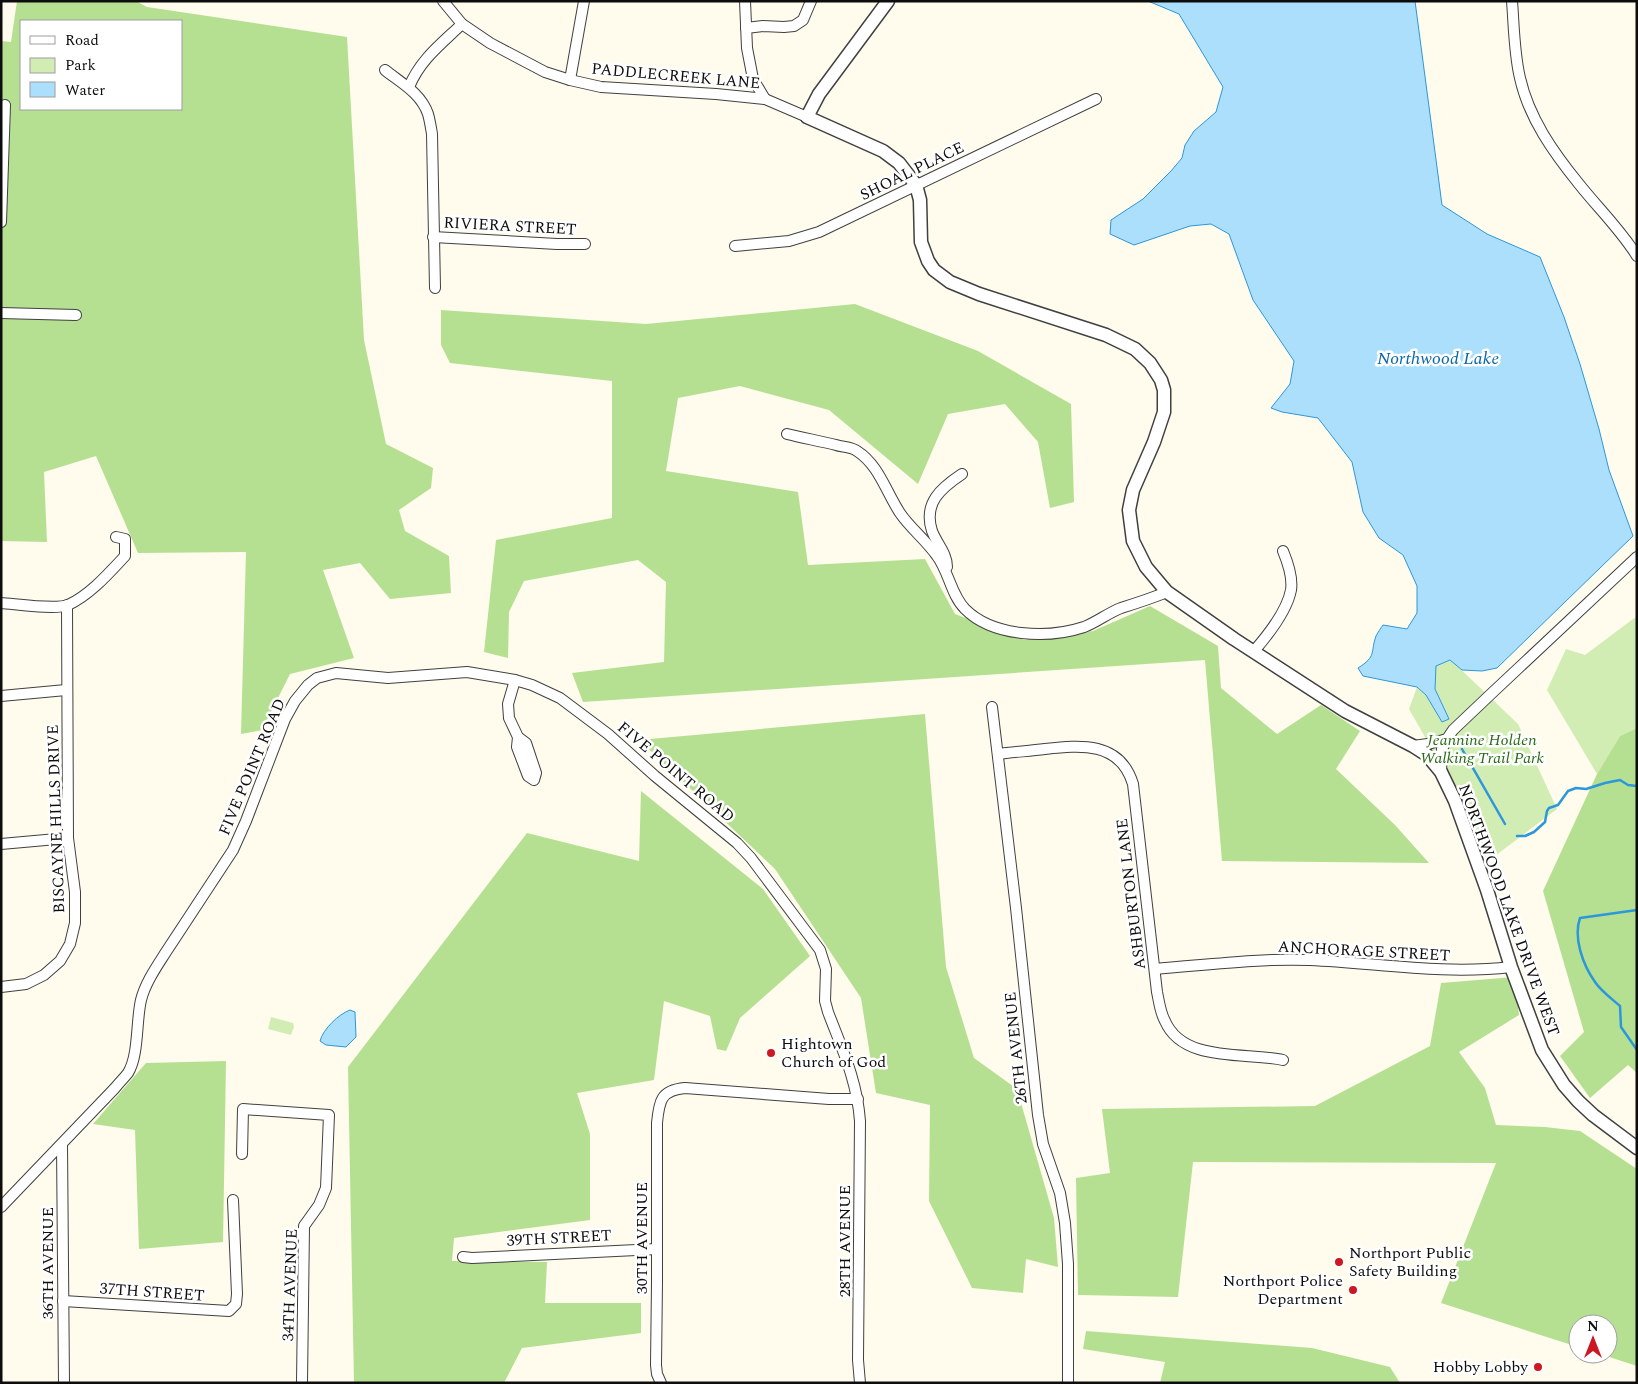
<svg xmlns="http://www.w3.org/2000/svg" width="1638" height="1384" font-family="Spectral,serif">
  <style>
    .green { fill: #d2edb3 }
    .forest { fill: #b5e091; fill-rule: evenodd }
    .water { fill: #acdffc; stroke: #2c97da }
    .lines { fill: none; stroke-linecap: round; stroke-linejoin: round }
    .stream { stroke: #2c97da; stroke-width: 2.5 }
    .minor-casing { stroke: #404040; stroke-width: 12 }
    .tertiary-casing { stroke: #404040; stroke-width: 15 }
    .minor { stroke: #fff; stroke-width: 10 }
    .tertiary { stroke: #fff; stroke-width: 12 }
    .poi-dot { fill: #cb1822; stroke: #fff; stroke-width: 2 }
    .labels { text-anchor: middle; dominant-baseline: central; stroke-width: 5; stroke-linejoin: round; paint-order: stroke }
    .street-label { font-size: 16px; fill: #0d0d0d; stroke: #fff }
    .park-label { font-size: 16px; font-style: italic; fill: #2a6b17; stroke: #fff }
    .poi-label { font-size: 16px; fill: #0d0d0d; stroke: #fff; text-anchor: start }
    .water-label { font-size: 18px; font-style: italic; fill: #0a67ab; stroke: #fff }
  </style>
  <rect width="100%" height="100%" fill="#fffbed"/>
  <g class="green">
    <polygon points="1637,617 1637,728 1620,736 1597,774 1547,690 1566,649 1585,655 1633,619"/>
    <polygon points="1451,660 1518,724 1557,809 1487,862 1470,816 1409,709 1417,687 1426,695 1442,722 1435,689 1435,666"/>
    <polygon points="271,1017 293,1023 294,1027 291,1035 268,1029"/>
  </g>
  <g class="forest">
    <path d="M17 1H136L147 7 347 37 364 340 386 444 433 468 431 488 399 510 405 531 449 556 451 593 390 599 360 563 323 570 354 658 290 674 262 730 241 734 246 552 138 553 96 456 44 472 47 542 1 541V41L11 42ZM21 21H181V109H21Z"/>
    <polygon points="855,304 978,351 1071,404 1074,502 1050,508 1038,442 1005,404 948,414 918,484 829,410 740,386 678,398 666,471 798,492 808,565 925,559 955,614 1024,640 1093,631 1150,606 1218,646 1221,688 1277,734 1321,705 1360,731 1336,769 1395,825 1429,863 1222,861 1205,660 583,702 572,673 664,662 666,582 638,560 524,581 509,612 508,658 484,652 496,540 612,518 612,381 450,363 441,345 441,310 646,324"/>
    <polygon points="925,714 946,967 974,1058 1017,1089 1054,1218 1058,1267 1026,1259 1023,1293 972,1288 929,1201 930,1105 876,1093 861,998 775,869 639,740"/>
    <polygon points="1637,728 1637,1073 1628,1065 1590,1098 1560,1056 1584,1032 1543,891 1597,774 1620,736"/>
    <polygon points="641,791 763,889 810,956 740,1018 726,1051 717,1049 710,1016 664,1001 654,1080 577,1093 590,1134 590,1220 454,1238 452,1261 547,1262 545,1303 641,1303 641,1333 522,1348 504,1383 354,1383 348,1067 527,833 639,861"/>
    <polygon points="1514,977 1519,1015 1459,1052 1485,1088 1496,1125 1545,1127 1580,1131 1637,1169 1637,1366 1600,1354 1608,1354 1608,1324 1578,1324 1578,1347 1441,1303 1496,1163 1193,1162 1178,1297 1078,1295 1076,1178 1110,1173 1102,1109 1315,1106 1430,1046 1441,983"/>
    <polygon points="226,1061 223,1242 139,1249 135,1130 93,1124 146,1063"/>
    <polygon points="1086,1331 1312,1348 1390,1367 1400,1383 1160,1383 1165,1362 1083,1349"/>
  </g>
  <g class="water">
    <path d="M1148 1H1415L1442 205 1487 234 1540 257 1564 317 1580 364 1599 429 1609 470 1633 536 1497 668 1482 671 1462 670 1450 660 1436 666 1435 689 1449 719 1442 722 1426 695 1417 687 1363 676 1358 668C1377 656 1370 653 1376 636 1378 632 1381 628 1383 625L1407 629 1417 613V586L1403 555 1379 538 1363 512 1352 462 1318 418 1282 412 1271 408 1290 384 1294 361 1253 300 1229 234 1211 224 1190 226 1134 245 1110 234 1111 220 1143 199 1171 171 1182 158 1185 145 1194 131 1216 112 1223 87 1179 14Z"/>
    <path d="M350 1010 355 1012 356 1037 346 1047 326 1045 320 1041C323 1029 339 1014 350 1010Z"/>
  </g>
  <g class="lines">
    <g class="stream">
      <polyline points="1462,749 1505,824"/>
      <polyline points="1517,836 1525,836 1534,832 1545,822 1547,811 1549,808 1558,805 1568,791 1576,788 1586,789 1605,783 1620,780 1628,785 1637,786"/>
      <path d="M1637 910 1580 918C1573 938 1583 965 1595 982 1601 991 1612 999 1620 1006L1621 1027 1637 1050"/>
    </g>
    <defs>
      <g id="minor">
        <polyline points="443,1 462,24 490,43 545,72 570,80 601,87 716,94 765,99 807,117"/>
        <polyline points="745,1 747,48 753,79 765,99"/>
        <path d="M1512 1C1514 26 1514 53 1520 78 1529 118 1553 152 1579 184 1598 208 1620 229 1637 256"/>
        <polyline points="746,28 763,26 784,27 794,26 803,20 811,1"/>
        <path d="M385 70C401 83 421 93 428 114 430 121 431 128 432 134L435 288"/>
        <polyline points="570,80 584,1"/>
        <path d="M409 87C420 60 440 45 462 24"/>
        <polyline points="1,222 5,105"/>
        <polyline points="433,237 557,244 585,244"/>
        <polyline points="735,246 789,241 819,232 1096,99"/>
        <polyline points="1,313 76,315"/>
        <path d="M787 434C803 438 820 441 836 445 842 447 852 447 857 451 879 465 886 492 900 513 910 528 926 540 937 556 949 572 951 595 965 609 993 637 1048 639 1084 627 1097 622 1108 613 1121 608 1137 603 1152 598 1167 592"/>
        <path d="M947 567C947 553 937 544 932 531 923 503 941 488 962 474"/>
        <path d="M1 603C16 604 55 610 68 605 90 595 109 573 125 556V539L116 537"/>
        <path d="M1254 651C1268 635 1287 611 1291 590 1293 577 1288 563 1283 551"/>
        <polyline points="515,680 508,704 509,718 518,737 517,747 528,776 534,780 536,773 526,743 518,737"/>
        <polyline points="1,696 66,690"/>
        <polyline points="992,707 1016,908 1038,1115 1043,1144 1060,1193 1065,1223 1068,1264 1068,1383"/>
        <polyline points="1413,746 1428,744 1447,739 1453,730 1492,693 1637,557"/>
        <path d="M998 754C1013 752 1029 751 1045 749 1080 745 1120 741 1133 784L1157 992C1159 1001 1160 1012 1165 1021 1183 1063 1246 1052 1283 1060"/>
        <polyline points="1441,772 1442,749 1447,739"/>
        <polyline points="1,844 68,838"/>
        <path d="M1155 969C1207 965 1259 958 1310 960 1378 963 1443 975 1511 967"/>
        <polyline points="1,987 26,984 44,975 60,961 70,944 75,923 75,892 68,838 67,605"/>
        <polyline points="62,1144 64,1383"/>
        <polyline points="242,1154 243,1109 329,1115 326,1188 319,1205 304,1226 302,1383"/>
        <path d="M1 1207 115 1088C119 1083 124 1078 128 1073 139 1055 136 1021 141 1000 145 984 155 969 164 955L233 850 246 821 285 719 295 701 308 685 317 678 336 673 388 678 467 672 515 680 532 685 560 698 608 734 655 776 737 843 751 858 820 950 826 969 825 1001 828 1012C842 1049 857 1080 860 1121L858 1360 860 1383"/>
        <polyline points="463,1257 472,1258 657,1249"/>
        <polyline points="63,1301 229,1311 236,1304 237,1294 233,1200"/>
        <path d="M661 1383 657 1374 656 1365 657 1282V1123C659 1101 661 1090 685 1088L829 1099H858"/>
      </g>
      <polyline id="tertiary" points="888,1 819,94 807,117 883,151 899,163 916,185 920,200 921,242 928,261 934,270 950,282 979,294 1106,335 1135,349 1150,363 1161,380 1164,390 1164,412 1154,442 1133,490 1129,510 1133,541 1146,567 1167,592 1234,639 1345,711 1413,746 1427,755 1441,772 1455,801 1487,890 1511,967 1542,1050 1564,1085 1578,1101 1593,1115 1637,1148"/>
    </defs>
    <use href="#minor" class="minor-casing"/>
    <use href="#tertiary" class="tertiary-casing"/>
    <use href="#minor" class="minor"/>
    <use href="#tertiary" class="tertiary"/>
  </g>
  <g class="poi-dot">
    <circle cx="771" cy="1053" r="5"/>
    <circle cx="1339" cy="1262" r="5"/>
    <circle cx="1353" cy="1290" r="5"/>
    <circle cx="1538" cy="1367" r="5"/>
  </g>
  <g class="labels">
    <g class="street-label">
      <text transform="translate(676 76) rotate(5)">PADDLECREEK LANE</text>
      <text transform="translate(912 171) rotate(-26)">SHOAL PLACE</text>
      <text transform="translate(510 226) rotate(3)">RIVIERA STREET</text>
      <text transform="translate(252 767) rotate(-67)">FIVE POINT ROAD</text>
      <text transform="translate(676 772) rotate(40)">FIVE POINT ROAD</text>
      <text transform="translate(56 819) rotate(-92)">BISCAYNE HILLS DRIVE</text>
      <text transform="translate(1131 894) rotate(-97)">ASHBURTON LANE</text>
      <text transform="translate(1509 910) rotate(70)">NORTHWOOD LAKE DRIVE WEST</text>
      <text transform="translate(1364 951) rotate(3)">ANCHORAGE STREET</text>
      <text transform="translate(1016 1048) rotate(-96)">26TH AVENUE</text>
      <text transform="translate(559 1238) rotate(-3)">39TH STREET</text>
      <text transform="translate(642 1238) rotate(-90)">30TH AVENUE</text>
      <text transform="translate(845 1241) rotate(-90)">28TH AVENUE</text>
      <text transform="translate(48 1263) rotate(-90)">36TH AVENUE</text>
      <text transform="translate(290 1285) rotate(-88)">34TH AVENUE</text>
      <text transform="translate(152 1292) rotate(4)">37TH STREET</text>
    </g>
    <g class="park-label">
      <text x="1482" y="740">Jeannine Holden<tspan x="1482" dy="18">Walking Trail Park</tspan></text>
    </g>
    <g class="poi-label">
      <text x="781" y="1044">Hightown<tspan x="781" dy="18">Church of God</tspan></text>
      <text x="1349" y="1253">Northport Public<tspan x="1349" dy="18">Safety Building</tspan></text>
      <text x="1343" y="1281" text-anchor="end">Northport Police<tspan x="1343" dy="18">Department</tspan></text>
      <text x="1528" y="1367" text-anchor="end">Hobby Lobby</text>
    </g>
    <g class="water-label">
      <text x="1438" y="358">Northwood Lake</text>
    </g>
  </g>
  <rect width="1638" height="1384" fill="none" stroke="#0d0d0d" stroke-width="5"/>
  <rect x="20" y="20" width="162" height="90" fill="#ffffff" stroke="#9e9e9e"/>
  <rect x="30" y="36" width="25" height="8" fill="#ffffff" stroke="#9e9e9e"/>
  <text x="65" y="45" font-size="15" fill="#0d0d0d">Road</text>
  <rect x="30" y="58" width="25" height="15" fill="#d2edb3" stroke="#9e9e9e"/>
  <text x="65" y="70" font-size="15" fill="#0d0d0d">Park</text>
  <rect x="30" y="82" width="25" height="15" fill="#acdffc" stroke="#9e9e9e"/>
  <text x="65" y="95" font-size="15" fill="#0d0d0d">Water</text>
  <g transform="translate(1593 1339)"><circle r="24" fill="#ffffff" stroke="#9e9e9e"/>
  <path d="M0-4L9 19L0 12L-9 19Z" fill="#cb1822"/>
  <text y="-8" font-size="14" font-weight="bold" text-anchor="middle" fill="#0d0d0d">N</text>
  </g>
</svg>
